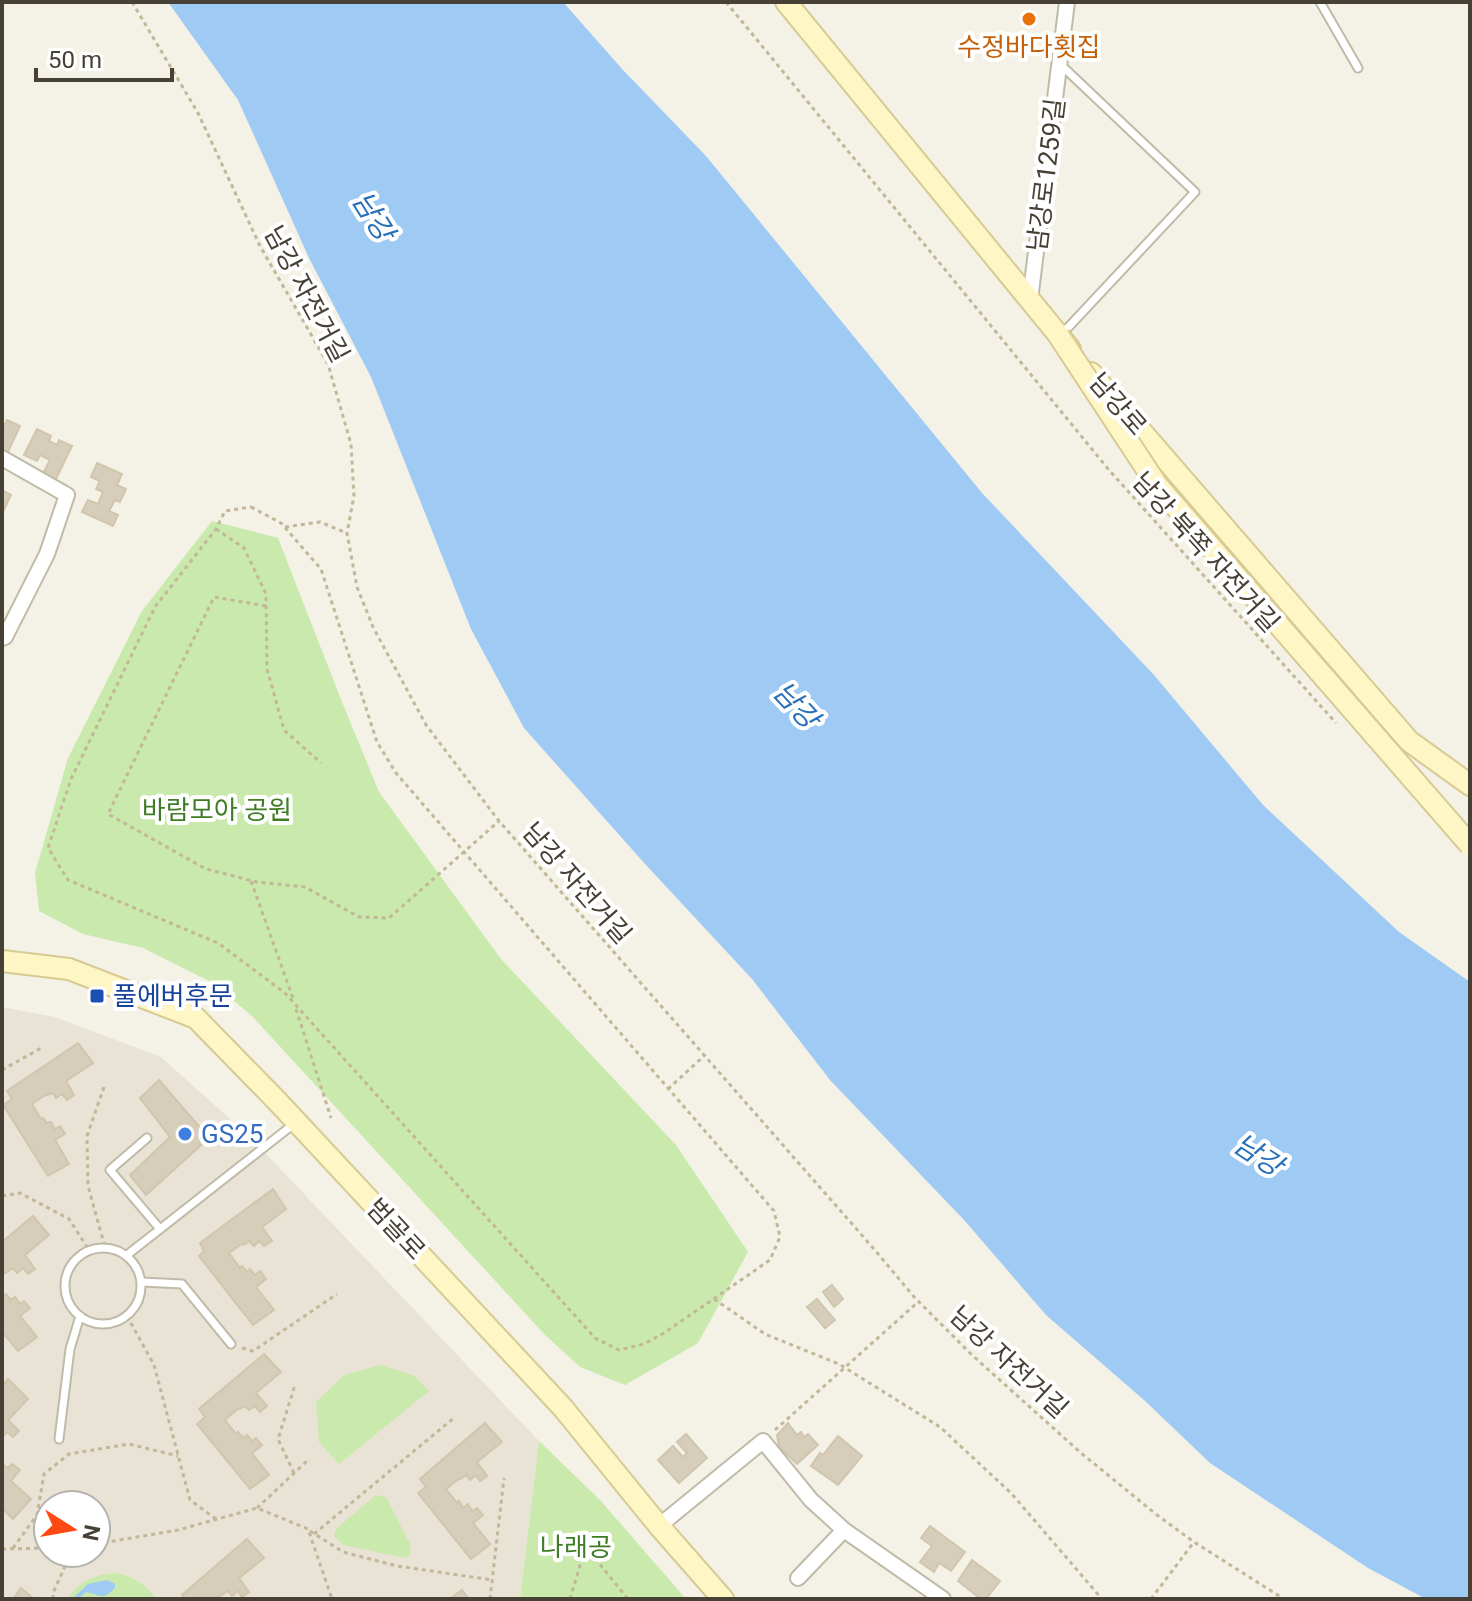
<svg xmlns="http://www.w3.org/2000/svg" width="1472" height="1601" font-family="Roboto,'Noto Sans KR',sans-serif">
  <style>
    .residential { fill: #e8e3d4; fill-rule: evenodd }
    .green { fill: #c9eaac }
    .water { fill: #9fcaf4 }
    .building { fill: #d6cebb; stroke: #d1c6ad; stroke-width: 2 }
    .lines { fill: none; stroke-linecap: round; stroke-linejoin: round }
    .lane-casing { stroke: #c0baa8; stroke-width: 11 }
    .street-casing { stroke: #c0baa8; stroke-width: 18 }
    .secondary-casing { stroke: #d7ca93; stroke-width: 24 }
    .path { stroke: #c2b798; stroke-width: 3; stroke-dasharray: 4 4; stroke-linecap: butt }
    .lane { stroke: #fff; stroke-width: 7 }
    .street { stroke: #fff; stroke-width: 14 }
    .secondary { stroke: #fff6c5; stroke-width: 20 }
    .secondary-bridge-casing { stroke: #d7ca93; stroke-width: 24; stroke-linecap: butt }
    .secondary-bridge { stroke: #fff6c5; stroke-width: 20 }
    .food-dot { fill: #e8710a; stroke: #fff; stroke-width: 3 }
    .transit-dot { fill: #1a4fb4; stroke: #fff; stroke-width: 3 }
    .shop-dot { fill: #3f7fe0; stroke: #fff; stroke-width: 3 }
    .labels { text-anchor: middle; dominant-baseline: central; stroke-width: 8; stroke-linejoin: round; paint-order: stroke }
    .food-label { font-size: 26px; fill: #c56008; stroke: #fff }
    .street-label { font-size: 26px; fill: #474135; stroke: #fff }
    .park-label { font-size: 26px; fill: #3f7c25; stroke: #fff }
    .transit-label { font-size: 26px; fill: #164399; stroke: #fff; text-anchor: start }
    .shop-label { font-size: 26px; fill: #366cbe; stroke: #fff; text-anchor: start }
    .water-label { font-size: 28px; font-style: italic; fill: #2870b9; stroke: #fff }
  </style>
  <rect width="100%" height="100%" fill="#f4f1e6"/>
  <path class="residential" d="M2 1007 55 1017 161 1057 249 1136 539 1441 520 1599H2ZM48 1505H96V1553H48Z"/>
  <g class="green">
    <polygon points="212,521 278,538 340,697 379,792 501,959 676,1145 748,1252 698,1343 625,1385 580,1367 545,1335 252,1016 213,983 143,948 83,934 39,911 35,873 68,758 142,611"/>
    <polygon points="380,1365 413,1375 429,1391 339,1464 319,1442 316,1402 344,1375"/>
    <polygon points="539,1441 600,1500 686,1599 520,1599"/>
    <polygon points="376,1495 386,1497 410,1544 411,1554 405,1558 343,1545 334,1536 336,1529"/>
    <path d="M118 1573C135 1578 145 1584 156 1599H68C79 1580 96 1574 118 1573Z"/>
  </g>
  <g class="water">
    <polygon points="168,2 563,2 623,70 706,156 982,493 1154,675 1263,805 1399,932 1470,982 1470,1599 1426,1599 1368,1568 1210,1463 1144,1400 1046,1315 965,1221 830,1080 752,979 646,865 524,728 471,629 371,377 309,258 238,100"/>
    <path d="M107 1580 115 1584V1588C103 1601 101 1595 86 1592L78 1599H72L88 1584Z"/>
  </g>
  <g class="building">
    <polygon points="7,420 20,426 6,456 2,454 2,427 3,428"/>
    <polygon points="37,429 51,436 49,441 57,445 59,440 72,446 55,481 42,475 50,460 40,455 37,461 24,455"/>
    <polygon points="97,463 122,474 117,485 126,489 120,502 115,500 109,511 118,515 113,526 82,512 88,500 98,504 103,492 96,489 100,481 91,477"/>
    <polygon points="2,490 11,495 2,514"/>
    <polygon points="78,1043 93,1063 66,1081 74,1095 67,1100 62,1094 56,1098 53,1093 47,1095 47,1094 32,1104 41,1119 43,1118 47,1123 51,1122 55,1129 60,1126 65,1134 55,1140 69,1164 48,1176 3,1105 12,1099 7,1091"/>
    <polygon points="159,1080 209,1138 146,1195 130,1175 170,1137 140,1098"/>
    <polygon points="273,1189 286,1209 262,1227 272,1241 264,1246 259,1241 254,1246 249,1241 244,1245 243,1243 229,1253 240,1268 242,1266 247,1272 250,1269 255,1275 260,1271 266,1279 256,1287 274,1310 253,1325 199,1256 204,1251 200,1243"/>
    <polygon points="33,1216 49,1235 25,1255 35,1269 28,1274 23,1268 17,1273 13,1268 2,1275 2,1242"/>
    <polygon points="832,1285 843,1299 834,1307 823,1292"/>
    <polygon points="2,1293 5,1296 6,1294 11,1300 15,1297 20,1304 24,1301 30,1308 20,1316 37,1337 18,1351 2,1332"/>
    <polygon points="817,1299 835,1320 825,1328 807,1307"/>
    <polygon points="264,1354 281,1372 256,1393 267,1406 260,1412 255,1406 249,1410 245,1406 240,1409 239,1408 225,1420 236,1434 238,1432 243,1438 247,1435 252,1441 256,1438 262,1445 252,1453 269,1475 250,1489 197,1424 205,1417 199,1409"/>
    <polygon points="8,1379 28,1399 8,1420 19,1431 13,1437 7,1432 2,1437 2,1386"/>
    <polygon points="485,1423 502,1442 477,1462 487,1476 480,1481 476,1475 470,1480 466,1475 461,1479 460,1478 446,1489 457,1503 459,1501 463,1508 468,1504 472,1511 477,1508 483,1515 473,1523 490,1544 471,1559 418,1493 426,1487 420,1479"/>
    <polygon points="788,1423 797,1435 801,1432 804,1437 808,1434 818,1445 797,1464 779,1447 777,1435"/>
    <polygon points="686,1434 707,1458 679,1483 658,1460 673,1446 683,1457 687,1453 677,1442"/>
    <polygon points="838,1436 862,1456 838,1485 811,1466 820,1453 823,1455"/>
    <polygon points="2,1464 8,1468 12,1464 20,1470 11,1481 31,1499 13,1519 2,1508"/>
    <polygon points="930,1526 965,1552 951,1571 939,1563 934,1572 920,1562 932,1546 921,1538"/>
    <polygon points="247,1539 264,1558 239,1578 249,1592 242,1597 238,1591 232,1596 228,1591 215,1599 185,1599 182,1595"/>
    <polygon points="972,1560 1000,1581 986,1599 981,1599 958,1581"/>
    <polygon points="21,1588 34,1599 13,1599"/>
    <polygon points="462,1590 469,1599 450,1599"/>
  </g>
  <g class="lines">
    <defs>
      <g id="lane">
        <polyline points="1320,2 1358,68"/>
        <polyline points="1061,65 1195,192 1062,334"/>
        <polyline points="147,1138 110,1170 160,1229"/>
        <circle cx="103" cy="1286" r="38"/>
        <polyline points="127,1255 295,1123"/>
        <polyline points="142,1282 182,1284 231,1344"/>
        <polyline points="59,1439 70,1349 80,1316"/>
      </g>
      <g id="street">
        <polyline points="1030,300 1067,2"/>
        <polyline points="2,458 67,495 47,554 5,637 2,638"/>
        <polyline points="659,1526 763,1441 811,1500 844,1530 943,1599"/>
        <polyline points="798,1578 844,1530"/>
      </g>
      <g id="secondary">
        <polyline points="786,2 1070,349"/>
        <polyline points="1091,373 1409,741 1470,785"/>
        <polyline points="2,961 69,969 196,1018 278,1102 563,1408 659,1526 723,1599"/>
      </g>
    </defs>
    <use href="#lane" class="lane-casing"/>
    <use href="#street" class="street-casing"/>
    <use href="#secondary" class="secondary-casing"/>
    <g class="path">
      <polyline points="132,2 198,113 260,246 328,364 351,444 354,496 347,533 357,587 373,627 426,725 499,821 874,1249 915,1298 973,1356 1081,1453 1157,1515 1194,1542 1284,1599"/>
      <polyline points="726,2 1109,470 1336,723"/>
      <polygon points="251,507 281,523 321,569 377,742 396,773 774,1211 780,1237 770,1260 664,1333 644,1344 619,1350 595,1338 285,993 218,943 68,880 48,848 71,779 155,607 216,529 225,511"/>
      <polyline points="285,527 320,522 347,533"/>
      <polyline points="216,529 244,548 266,594 267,669 284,730 321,763"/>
      <polyline points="266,606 214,597 108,814 206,869 257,882 305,887 359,917 389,918 499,821"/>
      <polyline points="251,881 294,1001"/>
      <polyline points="296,1009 331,1118"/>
      <polyline points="2,1070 43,1047"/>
      <polyline points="104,1087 87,1136 88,1186 105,1247"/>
      <polyline points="668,1089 704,1056"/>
      <polyline points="2,1196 20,1193 69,1219 89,1250"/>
      <polyline points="714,1299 765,1334 839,1364 940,1427 1011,1493 1102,1599"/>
      <polyline points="127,1316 154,1365 190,1500 216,1519"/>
      <polyline points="242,1348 253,1351 337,1294"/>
      <polyline points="775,1430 918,1302"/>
      <polyline points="294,1473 278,1439 295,1385"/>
      <polyline points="257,1508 308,1460"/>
      <polyline points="310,1531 343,1552 397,1566 493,1580"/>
      <polyline points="314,1534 455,1417"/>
      <polyline points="96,1544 178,1530 257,1508 308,1529 332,1599"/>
      <polyline points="13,1548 37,1515 44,1474 69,1454 129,1444 178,1456"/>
      <polyline points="2,1549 48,1548"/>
      <polyline points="590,1552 628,1599"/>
      <polyline points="53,1599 53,1593 71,1553"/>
      <polyline points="490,1599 504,1478"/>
      <polyline points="570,1599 581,1562 603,1539"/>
      <polyline points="1151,1599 1194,1542"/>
    </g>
    <use href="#lane" class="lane"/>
    <use href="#street" class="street"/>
    <use href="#secondary" class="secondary"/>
    <defs>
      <polyline id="secondary-bridge" points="1059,336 1157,485 1470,845"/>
    </defs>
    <use href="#secondary-bridge" class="secondary-bridge-casing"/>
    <use href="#secondary-bridge" class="secondary-bridge"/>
  </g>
  <circle class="food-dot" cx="1029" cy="19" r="8"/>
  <rect class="transit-dot" x="89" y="988" width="16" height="16" rx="4"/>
  <circle class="shop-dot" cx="185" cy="1134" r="8"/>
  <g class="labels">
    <g class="food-label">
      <text x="1029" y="47">수정바다횟집</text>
    </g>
    <g class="street-label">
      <text transform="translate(1046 175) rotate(-83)">남강로1259길</text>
      <text transform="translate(307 294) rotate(62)">남강 자전거길</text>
      <text transform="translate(1118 404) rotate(49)">남강로</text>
      <text transform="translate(1206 552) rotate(48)">남강 북쪽 자전거길</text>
      <text transform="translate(577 883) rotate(49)">남강 자전거길</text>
      <text transform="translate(396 1229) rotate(47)">범골로</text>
      <text transform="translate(1009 1362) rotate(43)">남강 자전거길</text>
    </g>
    <g class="park-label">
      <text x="217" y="810">바람모아 공원</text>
      <text x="576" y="1547">나래공</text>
    </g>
    <g class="transit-label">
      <text x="113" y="996">풀에버후문</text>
    </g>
    <g class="shop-label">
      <text x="201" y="1134">GS25</text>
    </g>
    <g class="water-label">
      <text transform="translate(373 216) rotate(58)">남강</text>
      <text transform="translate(796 705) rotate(47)">남강</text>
      <text transform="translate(1258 1155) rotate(33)">남강</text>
    </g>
  </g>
  <rect width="1472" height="1601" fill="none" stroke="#474135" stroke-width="8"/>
  <g transform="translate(72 1529) rotate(101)"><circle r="38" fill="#ffffff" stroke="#b5b3ae" stroke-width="2"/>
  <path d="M0-6L14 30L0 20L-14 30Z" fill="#ff4912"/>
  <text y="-12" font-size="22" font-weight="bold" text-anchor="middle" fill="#474135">N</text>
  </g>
  <path d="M36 68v12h136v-12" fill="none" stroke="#474135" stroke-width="4"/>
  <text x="48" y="68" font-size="24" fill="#474135" stroke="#ffffff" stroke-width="6" paint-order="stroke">50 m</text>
</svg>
